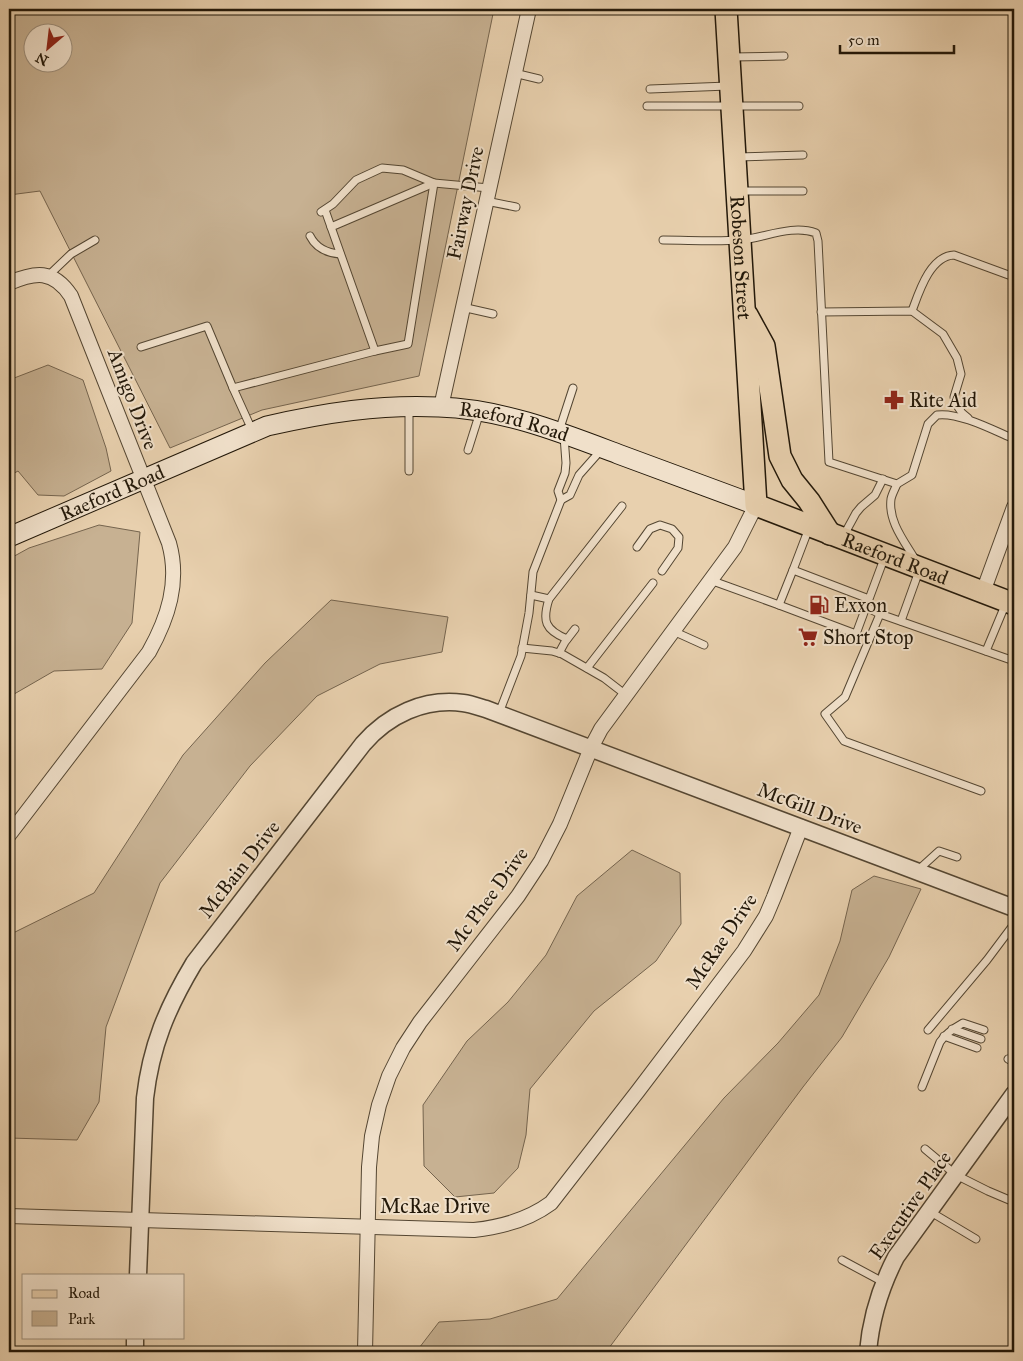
<svg xmlns="http://www.w3.org/2000/svg" width="1023" height="1361" font-family="'IM FELL Great Primer',serif">
  <style>
    .green { fill: #c7b192; stroke: #75644e; fill-rule: evenodd }
    .lines { fill: none; stroke-linecap: round; stroke-linejoin: round }
    .service-casing { stroke: #544632; stroke-width: 9 }
    .minor-casing { stroke: #544632; stroke-width: 16 }
    .tertiary-casing { stroke: #544632; stroke-width: 19 }
    .secondary-casing { stroke: #231809; stroke-width: 21 }
    .primary-casing { stroke: #231809; stroke-width: 24 }
    .service { stroke: #f0e0ca; stroke-width: 7 }
    .minor { stroke: #f0e0ca; stroke-width: 14 }
    .tertiary { stroke: #f0e0ca; stroke-width: 16 }
    .secondary { stroke: #f0e0ca; stroke-width: 19 }
    .primary { stroke: #e8d0ae; stroke-width: 21 }
    .labels { text-anchor: middle; dominant-baseline: central; stroke-width: 4; stroke-linejoin: round; paint-order: stroke }
    .street-label { font-size: 20px; fill: #231809; stroke: #f0e0ca }
    .poi-label { font-size: 20px; fill: #231809; stroke: #f0e0ca; text-anchor: start }
  </style>
  <rect width="100%" height="100%" fill="#e8d0ae"/>
  <filter id="stains"><feTurbulence type="fractalNoise" baseFrequency=".004" numOctaves="4"/><feColorMatrix values="0 0 0 0 .2 0 0 0 0 .09 0 0 0 0 .02 0 0 0 .5 -.17"/></filter>
  <radialGradient id="worn" r=".72"><stop offset=".6" stop-color="#630" stop-opacity="0"/><stop offset="1" stop-color="#630" stop-opacity=".3"/></radialGradient>
  <g class="green">
    <path d="M9 9H494L419 376 262 410 170 448 40 191 9 195ZM32 32H62V62H32Z"/>
    <polygon points="48,365 83,380 106,448 111,471 64,496 38,495 18,471 9,476 9,380"/>
    <polygon points="99,525 140,532 132,623 102,669 54,671 9,697 9,559 29,548"/>
    <polygon points="331,600 448,617 442,652 380,664 317,696 250,766 160,883 106,1027 99,1102 77,1140 9,1138 9,935 94,893 183,755 265,663"/>
    <polygon points="632,850 680,873 681,924 656,961 594,1011 530,1089 526,1135 518,1168 494,1193 455,1197 424,1166 423,1105 467,1041 508,1002 546,955 577,896"/>
    <polygon points="874,876 921,889 889,957 842,1037 803,1087 606,1352 416,1352 439,1322 490,1319 557,1299 724,1098 778,1043 819,995 840,941 852,890"/>
  </g>
  <g class="lines">
    <defs>
      <g id="service">
        <polyline points="732,57 784,56"/>
        <polyline points="514,73 539,79"/>
        <polyline points="650,89 728,86"/>
        <polyline points="647,106 799,106"/>
        <polyline points="738,157 803,155"/>
        <polyline points="740,191 803,191"/>
        <polyline points="486,201 516,207"/>
        <polyline points="325,210 331,227"/>
        <polyline points="321,212 333,204 356,180 382,168 403,170 434,183 408,344 375,351"/>
        <path d="M310 236C316 248 327 253 340 254"/>
        <path d="M663 240C688 240 715 242 740 240 764 238 792 224 816 233L818 241 829 462 897 484 912 475 928 424 937 415C959 412 993 430 1014 439"/>
        <polyline points="48,276 71,254 95,240"/>
        <polyline points="462,307 493,314"/>
        <path d="M912 311C919 292 930 256 954 255L1014 277"/>
        <polyline points="821,312 912,311 943,334 957,358 961,374 954,397 956,404 962,413 968,418"/>
        <polyline points="141,347 207,326 233,388"/>
        <polyline points="409,409 409,471"/>
        <polyline points="252,430 233,388 375,351 331,227 434,183 489,188"/>
        <polyline points="559,431 573,388"/>
        <polyline points="468,450 480,412"/>
        <path d="M897 484C895 489 892 494 891 499 888 522 905 542 916 561"/>
        <polyline points="561,500 558,491 565,473 566,463 564,436"/>
        <polyline points="844,535 856,513 861,507 875,495 883,479"/>
        <polyline points="637,547 650,529 660,525 672,529 679,537 678,548 662,571"/>
        <polyline points="793,570 809,528"/>
        <polyline points="710,580 779,605"/>
        <polyline points="531,595 549,599"/>
        <polyline points="869,599 793,570 779,605 856,634 885,556"/>
        <polyline points="866,607 880,614"/>
        <polyline points="901,621 919,571"/>
        <polyline points="673,631 704,645"/>
        <path d="M567 639C545 630 542 621 549 599L622 506"/>
        <polyline points="522,648 552,651 562,654 604,678 626,695"/>
        <polyline points="986,651 1006,603"/>
        <polyline points="559,653 565,642 575,629"/>
        <polyline points="587,668 653,583"/>
        <polyline points="499,713 521,656 529,613 533,572 561,500 570,495 579,475 602,449"/>
        <polyline points="981,791 844,741 825,714 845,697 880,614 1014,661"/>
        <polyline points="917,871 939,851 957,857"/>
        <polyline points="952,1029 981,1039"/>
        <polyline points="928,1030 987,960 1014,924"/>
        <polyline points="944,1036 977,1048"/>
        <polyline points="1008,1059 1010,1060 1014,1056"/>
        <path d="M922 1087 940 1042C946 1033 954 1028 963 1023L984 1030"/>
        <polyline points="925,1149 956,1175 988,1191 1014,1202"/>
        <polyline points="929,1211 976,1239"/>
        <polyline points="842,1260 883,1282"/>
      </g>
      <g id="minor">
        <path d="M9 283C35 272 53 269 71 296L169 543C180 582 168 618 149 652L9 835"/>
        <polyline points="441,407 529,9"/>
        <polyline points="983,592 1014,507"/>
        <path d="M9 1216 474 1230C502 1227 528 1220 551 1203L638 1091 744 951 766 916 774 897 801 827"/>
        <polyline points="365,1352 369,1167 372,1136 379,1105 389,1076 403,1048 420,1022 518,896 541,861 560,824 591,748 601,729 735,547 756,505"/>
      </g>
      <g id="tertiary">
        <path d="M138 1275 145 1098C151 1046 167 1008 194 963L363 744C388 715 424 698 463 703 471 704 479 707 486 709L1014 908"/>
        <polyline points="135,1352 135,1337"/>
        <path d="M868 1352C871 1317 880 1288 896 1257L1014 1094"/>
      </g>
      <g id="secondary">
        <path id="s1" d="M9 537 267 426C324 413 380 404 439 407 502 409 560 432 618 454 664 471 710 488 756 505"/>
      </g>
      <g id="primary">
        <path id="s2" d="M726 9 756 505 1014 604"/>
        <polyline points="747,315 764,346 780,456 792,480 809,501 830,534"/>
      </g>
    </defs>
    <use href="#service" class="service-casing"/>
    <use href="#minor" class="minor-casing"/>
    <use href="#tertiary" class="tertiary-casing"/>
    <use href="#secondary" class="secondary-casing"/>
    <use href="#primary" class="primary-casing"/>
    <use href="#service" class="service"/>
    <use href="#minor" class="minor"/>
    <use href="#tertiary" class="tertiary"/>
    <use href="#secondary" class="secondary"/>
    <use href="#primary" class="primary"/>
  </g>
  <defs>
    <symbol id="pharmacy-bare" viewBox="-9 -9 18 18"><path d="M-2-6h4v4h4v4h-4v4h-4v-4h-4v-4h4Z" fill="#8f2418" stroke="#f0e0ca" stroke-width="2.5" paint-order="stroke"/></symbol>
    <symbol id="fuel-bare" viewBox="-9 -9 18 18"><path d="M-5.5-6h7V0h2V4h1.3V-2.5L3-4.5l.8-.8L6-3V5H2.5V1h-1V6h-7ZM-4.2-4.7v3.2H.2V-4.7Z" fill="#8f2418" stroke="#f0e0ca" stroke-width="2.5" paint-order="stroke"/></symbol>
    <symbol id="supermarket-bare" viewBox="-9 -9 18 18"><path d="M-6-5.5h2.5l.6 2H6L4.5 2H-2.5L-4.4-4H-6ZM-1.5 3.2a1.3 1.3 0 1 0 .1 0ZM3 3.2a1.3 1.3 0 1 0 .1 0Z" fill="#8f2418" stroke="#f0e0ca" stroke-width="2.5" paint-order="stroke"/></symbol>
  </defs>
  <g fill-rule="evenodd">
    <use href="#pharmacy-bare" x="880" y="386" width="28" height="28"/>
    <use href="#fuel-bare" x="805" y="591" width="28" height="28"/>
    <use href="#supermarket-bare" x="794" y="623" width="28" height="28"/>
  </g>
  <g class="labels">
    <g class="street-label">
      <text transform="translate(465 203) rotate(-78)">Fairway Drive</text>
      <text stroke="none"><textPath href="#s2" startOffset="249">Robeson Street</textPath></text>
      <text transform="translate(133 399) rotate(69)">Amigo Drive</text>
      <text stroke="none"><textPath href="#s1" startOffset="531">Raeford Road</textPath></text>
      <text stroke="none"><textPath href="#s1" startOffset="112">Raeford Road</textPath></text>
      <text stroke="none"><textPath href="#s2" startOffset="646">Raeford Road</textPath></text>
      <text transform="translate(810 808) rotate(21)">McGill Drive</text>
      <text transform="translate(239 869) rotate(-52)">McBain Drive</text>
      <text transform="translate(487 899) rotate(-54)">Mc Phee Drive</text>
      <text transform="translate(721 941) rotate(-56)">McRae Drive</text>
      <text transform="translate(910 1205) rotate(-55)">Executive Place</text>
      <text x="435" y="1206">McRae Drive</text>
    </g>
    <g class="poi-label">
      <text x="909" y="400">Rite Aid</text>
      <text x="834" y="605">Exxon</text>
      <text x="823" y="637">Short Stop</text>
    </g>
  </g>
  <rect width="1023" height="1361" fill="none" stroke="#e8d0ae" stroke-width="30"/>
  <rect x="10" y="10" width="1003" height="1341" fill="none" stroke="#231809" stroke-width="2.5"/>
  <rect x="15" y="15" width="993" height="1331" fill="none" stroke="#231809"/>
  <rect x="22" y="1274" width="162" height="65" fill="#f0e0ca" stroke="#9e907d"/>
  <rect x="32" y="1290" width="25" height="8" fill="#e8d0ae" stroke="#9e907d"/>
  <text x="68" y="1298" font-size="15" fill="#231809">Road</text>
  <rect x="32" y="1311" width="25" height="15" fill="#c7b192" stroke="#9e907d"/>
  <text x="68" y="1324" font-size="15" fill="#231809">Park</text>
  <g transform="translate(48 48) rotate(208)"><circle r="24" fill="#f0e0ca" stroke="#9e907d"/>
  <path d="M0-4L9 19L0 12L-9 19Z" fill="#8f2418"/>
  <text y="-8" font-size="14" font-weight="bold" text-anchor="middle" fill="#231809">N</text>
  </g>
  <path d="M840 45v8h114v-8" fill="none" stroke="#231809" stroke-width="2.5"/>
  <text x="848" y="45" font-size="15" fill="#231809" stroke="#f0e0ca" stroke-width="4" paint-order="stroke">50 m</text>
  <rect width="100%" height="100%" filter="url(#stains)"/>
  <rect width="100%" height="100%" fill="url(#worn)"/>
</svg>
